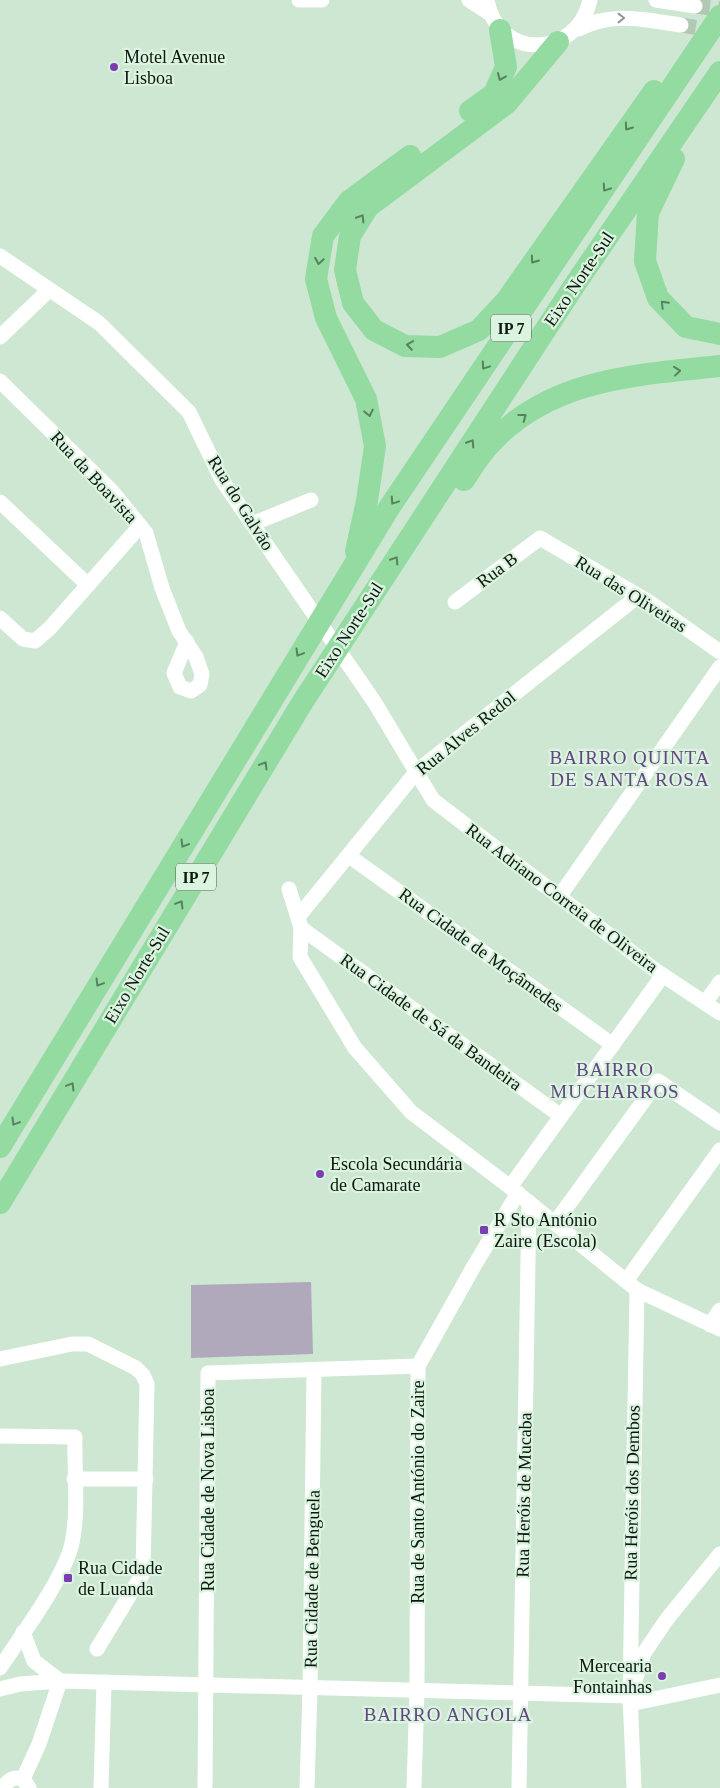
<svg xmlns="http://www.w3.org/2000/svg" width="720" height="1788" font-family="Georgia,serif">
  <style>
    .green { fill: #b0a8bb }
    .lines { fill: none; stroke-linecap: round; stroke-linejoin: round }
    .minor-tunnel { stroke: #b1c8b5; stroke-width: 15; stroke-dasharray: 15 8; stroke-linecap: butt }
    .minor { stroke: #fff; stroke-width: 15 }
    .highway { stroke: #93dba1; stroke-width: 22 }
    .oneway { stroke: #929693 }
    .oneway2 { stroke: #57825f }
    .poi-dot { fill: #7a3db2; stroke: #dbf4df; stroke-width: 2 }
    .labels { text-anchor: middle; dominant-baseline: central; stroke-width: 4.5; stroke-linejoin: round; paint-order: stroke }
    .shield { fill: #dbf4df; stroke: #4b594d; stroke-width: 1 }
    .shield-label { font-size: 16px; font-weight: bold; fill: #0d160f }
    .poi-label { font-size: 18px; fill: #0d160f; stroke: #dbf4df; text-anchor: start }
    .street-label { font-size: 18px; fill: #0d160f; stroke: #dbf4df }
    .neighbourhood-label { font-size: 19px; letter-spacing: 1px; fill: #624682; stroke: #dbf4df }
  </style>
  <rect width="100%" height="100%" fill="#cee7d2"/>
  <polygon class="green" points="311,1282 313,1354 191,1358 191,1285"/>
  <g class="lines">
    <g class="minor-tunnel">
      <polyline points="695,6 720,9"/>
      <polyline points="681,25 719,31"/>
    </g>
    <g class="minor">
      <polyline points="299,0 322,0"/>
      <polyline points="469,0 489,13"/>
      <path d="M487 0C498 61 577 59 590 0"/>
      <polyline points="656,0 695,6"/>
      <path d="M579 29C612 11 645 20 681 25"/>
      <polyline points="0,256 99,323 189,412 222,480 375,703 433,800 655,970 720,1013"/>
      <polyline points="0,337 49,290"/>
      <polyline points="0,381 111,490 146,533 162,588 179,631 196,657 202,674 200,685 191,691 180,687 174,673 187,642"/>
      <polyline points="0,502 88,585"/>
      <polyline points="252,524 311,500"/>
      <polyline points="455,602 540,538 649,602 720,652"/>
      <polyline points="0,618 23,639 35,641 50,628 140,526"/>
      <polyline points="349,856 613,1045"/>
      <polyline points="289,889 301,928 300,957 355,1048 411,1112 510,1187 637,1290 720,1329"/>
      <polyline points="559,897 720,667"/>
      <polyline points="298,917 417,771 638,596"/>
      <polyline points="301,928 561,1116"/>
      <polyline points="705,1003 720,982"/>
      <polyline points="510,1187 663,975"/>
      <polyline points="555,1223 658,1081 720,1123"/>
      <polyline points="626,1281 720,1150"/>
      <polyline points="710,1325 720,1310"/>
      <polyline points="0,1359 72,1344 88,1344 136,1368 143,1375 147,1384 143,1573 97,1649"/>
      <path d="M0 1436 75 1437C74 1471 79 1510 72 1543 64 1579 21 1636 0 1668"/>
      <polyline points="74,1479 146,1479"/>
      <polyline points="23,1632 34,1661 60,1681"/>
      <polyline points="0,1689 20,1684 60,1681 630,1696 637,1290"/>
      <polyline points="630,1704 720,1685"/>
      <polyline points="23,1779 39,1744 60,1681"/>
      <path d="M4 1788C7 1780 14 1776 23 1779L29 1788"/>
      <polyline points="101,1788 104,1682"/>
      <polyline points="205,1788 208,1373 418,1366"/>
      <polyline points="307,1788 310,1688 314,1370"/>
      <polyline points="414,1788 417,1690 418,1366 474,1266 518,1193"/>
      <polyline points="519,1788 529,1202"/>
      <polyline points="634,1788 630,1696 644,1653 667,1619 720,1554"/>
    </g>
    <g class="highway">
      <polyline points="558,42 507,103 368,207 350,236 345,270 353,303 374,330 405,346 440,347 479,330 506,301 654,91"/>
      <polyline points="470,111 494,94 506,67 500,30"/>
      <polyline points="674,159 648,213 645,261 658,298 686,327 720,334"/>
      <path d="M464 480C472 468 480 454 491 443 552 378 637 375 720 366"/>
      <polyline points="356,551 367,501 375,446 366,399 326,318 316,279 323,236 349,201 410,156"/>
      <polyline points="0,1147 389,508 720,16"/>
      <polyline points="0,1203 302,703 576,283 720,72"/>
    </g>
  </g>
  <defs><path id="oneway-chevron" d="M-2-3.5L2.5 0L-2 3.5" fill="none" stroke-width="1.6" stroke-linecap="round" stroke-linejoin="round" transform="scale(1.25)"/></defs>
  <use class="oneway" href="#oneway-chevron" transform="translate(621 18)"/>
  <g class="oneway2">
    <use href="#oneway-chevron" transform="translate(501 77) rotate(113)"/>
    <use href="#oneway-chevron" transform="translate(628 127) rotate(125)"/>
    <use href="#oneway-chevron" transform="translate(606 188) rotate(124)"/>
    <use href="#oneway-chevron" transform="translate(361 218) rotate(-58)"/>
    <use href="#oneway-chevron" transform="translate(534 260) rotate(125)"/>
    <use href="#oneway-chevron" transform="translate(319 261) rotate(99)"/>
    <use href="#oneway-chevron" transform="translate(664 304) rotate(-135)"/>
    <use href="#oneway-chevron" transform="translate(410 345) rotate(-171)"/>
    <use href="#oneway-chevron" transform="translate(485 366) rotate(124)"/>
    <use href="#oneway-chevron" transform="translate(677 371) rotate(-6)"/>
    <use href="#oneway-chevron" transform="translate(369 413) rotate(78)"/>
    <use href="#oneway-chevron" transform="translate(523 417) rotate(-37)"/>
    <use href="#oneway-chevron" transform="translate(471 443) rotate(-57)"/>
    <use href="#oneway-chevron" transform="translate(394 501) rotate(124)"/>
    <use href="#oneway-chevron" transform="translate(395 560) rotate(-57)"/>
    <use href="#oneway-chevron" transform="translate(299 653) rotate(121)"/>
    <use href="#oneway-chevron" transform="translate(264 765) rotate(-59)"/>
    <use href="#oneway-chevron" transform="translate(184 844) rotate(121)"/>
    <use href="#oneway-chevron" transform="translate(180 904) rotate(-59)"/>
    <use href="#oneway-chevron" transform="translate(99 983) rotate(121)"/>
    <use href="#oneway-chevron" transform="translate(71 1086) rotate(-59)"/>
    <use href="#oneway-chevron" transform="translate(15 1122) rotate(121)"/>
  </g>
  <g class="poi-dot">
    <circle cx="114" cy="67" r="5"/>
    <circle cx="320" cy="1174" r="5"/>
    <rect x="479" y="1225" width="10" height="10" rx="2.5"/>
    <rect x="63" y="1573" width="10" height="10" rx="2.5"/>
    <circle cx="662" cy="1676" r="5"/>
  </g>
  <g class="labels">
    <g class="shield">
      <rect x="491" y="314.5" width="40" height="27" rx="4"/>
      <rect x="176" y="863.5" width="40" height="27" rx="4"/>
    </g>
    <g class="shield-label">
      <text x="511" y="328">IP 7</text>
      <text x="196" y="877">IP 7</text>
    </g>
    <g class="poi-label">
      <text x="124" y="57">Motel Avenue<tspan x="124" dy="21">Lisboa</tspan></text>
      <text x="330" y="1164">Escola Secundária<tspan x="330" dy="21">de Camarate</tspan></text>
      <text x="494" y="1220">R Sto António<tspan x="494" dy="21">Zaire (Escola)</tspan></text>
      <text x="78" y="1568">Rua Cidade<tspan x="78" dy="21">de Luanda</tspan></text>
      <text x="652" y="1666" text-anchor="end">Mercearia<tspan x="652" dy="21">Fontainhas</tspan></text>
    </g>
    <g class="street-label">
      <text transform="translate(579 279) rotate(-56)">Eixo Norte-Sul</text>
      <text transform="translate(94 477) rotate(47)">Rua da Boavista</text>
      <text transform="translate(241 503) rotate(58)">Rua do Galvão</text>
      <text transform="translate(497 570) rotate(-37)">Rua B</text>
      <text transform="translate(631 594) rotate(32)">Rua das Oliveiras</text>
      <text transform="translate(349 630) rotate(-57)">Eixo Norte-Sul</text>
      <text transform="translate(466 733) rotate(-39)">Rua Alves Redol</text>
      <text transform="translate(562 898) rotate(37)">Rua Adriano Correia de Oliveira</text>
      <text transform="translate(481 950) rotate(36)">Rua Cidade de Moçâmedes</text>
      <text transform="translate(137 975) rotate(-59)">Eixo Norte-Sul</text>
      <text transform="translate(431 1022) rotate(36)">Rua Cidade de Sá da Bandeira</text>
      <text transform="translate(208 1490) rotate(-90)">Rua Cidade de Nova Lisboa</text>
      <text transform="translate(418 1492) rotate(-90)">Rua de Santo António do Zaire</text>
      <text transform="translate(632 1493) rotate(-89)">Rua Heróis dos Dembos</text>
      <text transform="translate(524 1495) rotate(-89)">Rua Heróis de Mucaba</text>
      <text transform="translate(312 1579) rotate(-89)">Rua Cidade de Benguela</text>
    </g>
    <g class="neighbourhood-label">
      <text x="630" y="757">BAIRRO QUINTA<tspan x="630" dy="22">DE SANTA ROSA</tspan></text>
      <text x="615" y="1069">BAIRRO<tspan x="615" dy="22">MUCHARROS</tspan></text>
      <text x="448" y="1714">BAIRRO ANGOLA</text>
    </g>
  </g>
</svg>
